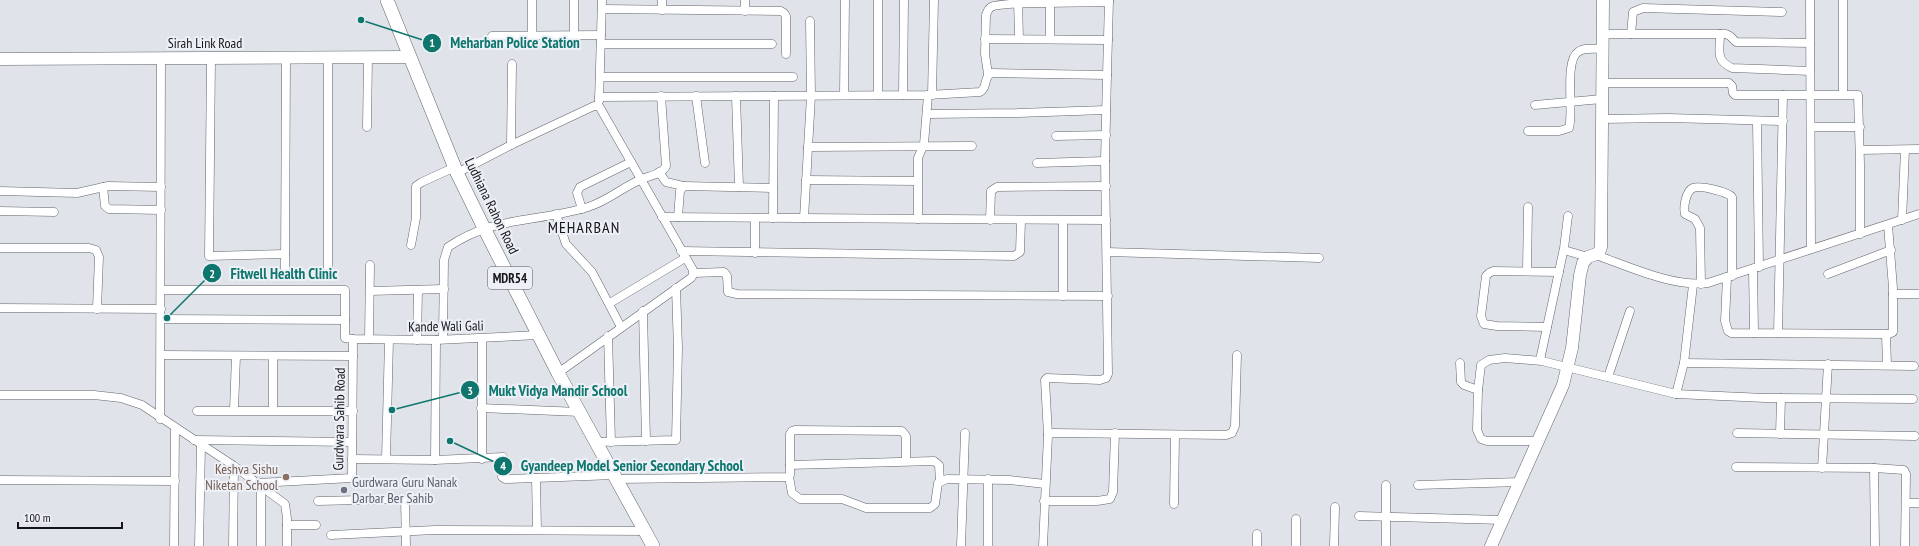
<svg xmlns="http://www.w3.org/2000/svg" width="1919" height="546" font-family="'PT Sans Narrow',sans-serif">
  <style>
    .lines { fill: none; stroke-linecap: round; stroke-linejoin: round }
    .street-casing { stroke: #61656a; stroke-width: 9 }
    .secondary-casing { stroke: #61656a; stroke-width: 13 }
    .primary-casing { stroke: #61656a; stroke-width: 14 }
    .street { stroke: #fff; stroke-width: 8 }
    .secondary { stroke: #fff; stroke-width: 12 }
    .primary { stroke: #fff; stroke-width: 13 }
    .education-dot { fill: #8d6e63; stroke: #edf1f7; stroke-width: 1.5 }
    .worship-dot { fill: #6b7280; stroke: #edf1f7; stroke-width: 1.5 }
    .labels { text-anchor: middle; dominant-baseline: central; stroke-width: 4; stroke-linejoin: round; paint-order: stroke }
    .shield { fill: #edf1f7; stroke: #55575a; stroke-width: 1 }
    .shield-label { font-size: 13px; font-weight: bold; fill: #141517 }
    .street-label { font-size: 14px; fill: #141517; stroke: #edf1f7 }
    .education-label { font-size: 14px; fill: #785e54; stroke: #edf1f7; text-anchor: end }
    .worship-label { font-size: 14px; fill: #5b616d; stroke: #edf1f7; text-anchor: start }
    .quarter-label { font-size: 16px; letter-spacing: 1px; fill: #141517; stroke: #edf1f7 }
    .leader { fill: none; stroke: #0f766e; stroke-width: 1.5 }
    .callout-dot { fill: #0f766e; stroke: #edf1f7; stroke-width: 1.5 }
    .mark-label { font-size: 12px; text-anchor: middle; font-weight: bold; fill: #fff }
    .callout-label { font-size: 15px; text-anchor: middle; font-weight: bold; fill: #0f766e; stroke: #edf1f7; stroke-width: 4; stroke-linejoin: round; paint-order: stroke }
  </style>
  <rect width="100%" height="100%" fill="#e0e4ea"/>
  <g class="lines">
    <defs>
      <g id="street">
        <polyline points="532,0 532,35"/>
        <polyline points="574,0 574,35"/>
        <polyline points="745,0 745,11"/>
        <polyline points="878,0 878,95"/>
        <polyline points="1018,0 1019,39"/>
        <polyline points="1810,0 1811,249"/>
        <polyline points="1843,0 1843,94"/>
        <polyline points="1050,3 1050,39"/>
        <polyline points="602,9 781,11 784,13 786,16 786,54"/>
        <polyline points="662,10 662,0"/>
        <polyline points="1603,34 1726,34 1730,36 1736,42 1810,43"/>
        <polyline points="1631,34 1633,12 1643,8 1782,12"/>
        <path d="M1720 34C1720 51 1715 60 1732 68L1810 71"/>
        <polyline points="492,36 601,35"/>
        <polyline points="985,39 1108,40"/>
        <polyline points="601,44 772,44"/>
        <polyline points="211,58 209,256 285,254"/>
        <path d="M988 74 985 54 986 15C987 12 988 9 991 7 1003 1 1089 3 1109 2"/>
        <polyline points="1107,75 1109,0"/>
        <polyline points="600,77 793,77"/>
        <polyline points="1602,83 1729,83 1732,86 1733,93 1735,95 1858,95 1860,164 1860,234"/>
        <polyline points="844,95 845,0"/>
        <polyline points="903,95 904,0"/>
        <polyline points="932,95 934,0"/>
        <polyline points="696,96 705,163"/>
        <polyline points="736,96 739,187"/>
        <path d="M599 97 928 95 980 92C988 88 983 78 991 73L1107 75 1105 161 1108 374 1106 378 1100 380 1047 378 1045 380 1048 435"/>
        <polyline points="599,101 602,0"/>
        <polyline points="1535,105 1602,99"/>
        <polyline points="927,114 1018,113 1106,110"/>
        <polyline points="1602,119 1668,118 1783,121"/>
        <polyline points="1757,121 1759,267"/>
        <polyline points="367,127 368,57"/>
        <polyline points="1811,127 1860,127"/>
        <path d="M1528 131H1559L1569 128C1574 112 1564 61 1578 52 1584 47 1595 49 1603 49"/>
        <polyline points="1056,136 1106,135"/>
        <polyline points="511,145 512,64"/>
        <polyline points="808,147 972,146"/>
        <polyline points="1860,150 1919,149"/>
        <polyline points="1037,163 1105,161"/>
        <polyline points="659,172 666,182 683,186"/>
        <polyline points="457,173 511,145 594,106 599,106 693,270 693,275 691,278 558,373"/>
        <polyline points="806,180 917,181"/>
        <polyline points="103,187 105,206 109,209 161,210"/>
        <polyline points="0,191 77,193 108,186 161,187"/>
        <polyline points="582,209 577,193 580,187 631,162"/>
        <polyline points="0,211 54,212"/>
        <polyline points="556,214 566,244 592,272 621,327"/>
        <polyline points="662,217 1106,220"/>
        <polyline points="678,217 680,191 684,186 773,188"/>
        <polyline points="773,218 774,96"/>
        <polyline points="804,218 811,96 810,21"/>
        <polyline points="918,219 918,158 924,144 928,95"/>
        <polyline points="990,220 991,191 997,187 1106,186"/>
        <polyline points="1902,220 1905,150"/>
        <polyline points="411,245 416,218 416,186 422,182 455,167"/>
        <polyline points="0,248 89,248 96,250 99,257 97,309"/>
        <polyline points="1564,250 1588,257"/>
        <polyline points="681,251 1014,256 1020,252 1021,220"/>
        <polyline points="1107,252 1319,258"/>
        <polyline points="755,253 755,218"/>
        <path d="M1596 255C1630 267 1672 287 1708 283L1919 214"/>
        <polyline points="328,268 328,57"/>
        <polyline points="1753,269 1754,333"/>
        <polyline points="1527,271 1528,207"/>
        <polyline points="285,272 286,57"/>
        <polyline points="694,273 724,272 727,276 728,292 737,294 1108,296"/>
        <polyline points="1828,274 1891,250"/>
        <polyline points="1727,277 1725,321 1728,331 1731,333 1887,334"/>
        <path d="M1701 284 1700 228 1695 219 1685 214C1683 207 1686 191 1693 188 1700 185 1728 192 1732 197V276"/>
        <polyline points="161,290 345,290 345,338 353,339 436,340 539,335"/>
        <polyline points="370,291 444,289"/>
        <polyline points="1893,294 1919,294"/>
        <polyline points="1063,296 1063,221"/>
        <polyline points="610,303 685,258"/>
        <polyline points="0,308 161,309"/>
        <polyline points="643,311 646,441"/>
        <polyline points="161,319 345,320"/>
        <polyline points="1547,327 1497,326 1484,324 1481,316 1486,276 1489,273 1493,271 1559,272"/>
        <polyline points="1778,333 1783,95"/>
        <polyline points="608,336 611,442"/>
        <polyline points="369,339 370,265"/>
        <path d="M443 339 444 260 448 247C495 215 537 223 588 207 608 201 624 186 642 179 649 176 663 174 666 166L661 96"/>
        <polyline points="417,340 418,290"/>
        <polyline points="161,355 353,356"/>
        <polyline points="1540,360 1564,248 1568,216"/>
        <polyline points="1460,363 1461,382 1464,385 1478,390 1477,430 1481,439 1487,441 1538,441"/>
        <polyline points="1684,363 1914,366"/>
        <polyline points="1887,365 1886,335 1893,332 1893,288 1888,225"/>
        <polyline points="1608,377 1630,311"/>
        <polyline points="1478,390 1481,365 1489,360 1505,358 1542,361 1676,394 1765,398 1913,399"/>
        <polyline points="1676,394 1684,363 1693,285"/>
        <polyline points="0,395 94,395 121,398 142,405 234,466 285,504 287,518 287,546"/>
        <polyline points="481,408 580,412"/>
        <polyline points="234,410 236,356"/>
        <polyline points="273,410 273,356"/>
        <polyline points="197,411 353,411"/>
        <polyline points="160,419 161,58"/>
        <polyline points="1737,433 1915,436"/>
        <polyline points="1780,434 1781,398"/>
        <polyline points="194,440 352,442"/>
        <polyline points="597,442 676,440 678,348 676,288"/>
        <polyline points="352,459 435,460 503,457 502,477 505,479 615,475"/>
        <polyline points="386,459 389,340"/>
        <polyline points="482,459 482,339"/>
        <polyline points="435,460 436,340"/>
        <polyline points="790,465 934,461 939,465 940,482"/>
        <polyline points="1736,467 1874,468 1904,470 1906,474 1905,546"/>
        <polyline points="1822,468 1828,364"/>
        <polyline points="1874,468 1875,546"/>
        <polyline points="789,477 792,493 800,499 842,499 866,508 930,508 935,504 938,483 947,479 1009,480 1045,484"/>
        <polyline points="536,478 537,530"/>
        <polyline points="617,479 789,477 790,475 790,434 792,431 795,430 902,431 906,436 906,461"/>
        <polyline points="0,480 175,481"/>
        <polyline points="258,483 352,478 353,339"/>
        <polyline points="1418,485 1521,482"/>
        <polyline points="318,501 405,499 406,546"/>
        <polyline points="1044,501 1097,501 1110,499 1113,492 1115,433"/>
        <polyline points="1906,503 1919,503"/>
        <polyline points="1174,504 1175,435"/>
        <polyline points="1359,516 1503,520"/>
        <polyline points="287,525 316,525"/>
        <polyline points="331,535 435,530 645,531"/>
        <polyline points="174,546 175,428"/>
        <polyline points="199,546 201,445"/>
        <polyline points="233,546 234,466"/>
        <polyline points="261,546 261,485"/>
        <polyline points="961,546 965,433"/>
        <polyline points="988,546 988,479"/>
        <polyline points="1043,546 1048,435 1053,433 1226,435 1232,433 1235,426 1237,355"/>
        <polyline points="1257,546 1257,534"/>
        <polyline points="1296,546 1296,519"/>
        <polyline points="1334,546 1335,507"/>
        <polyline points="1386,546 1386,485"/>
      </g>
      <g id="secondary">
        <polyline points="0,59 410,57"/>
        <polyline points="1491,546 1563,385 1572,348 1580,275 1583,263 1588,257 1599,253 1601,247 1603,0"/>
      </g>
      <polyline id="primary" points="387,0 457,173 484,228 558,373 653,546"/>
    </defs>
    <use href="#street" class="street-casing"/>
    <use href="#secondary" class="secondary-casing"/>
    <use href="#primary" class="primary-casing"/>
    <use href="#street" class="street"/>
    <use href="#secondary" class="secondary"/>
    <use href="#primary" class="primary"/>
  </g>
  <circle class="education-dot" cx="286" cy="477" r="4"/>
  <circle class="worship-dot" cx="344" cy="490" r="4"/>
  <g class="labels">
    <rect class="shield" x="488" y="267" width="44" height="22" rx="3"/>
    <g class="shield-label">
      <text x="510" y="278">MDR54</text>
    </g>
    <g class="street-label">
      <text x="205" y="43">Sirah Link Road</text>
      <text transform="translate(492 206) rotate(64)">Ludhiana Rahon Road</text>
      <text transform="translate(446 326) rotate(-1)">Kande Wali Gali</text>
      <text transform="translate(339 419) rotate(-89)">Gurdwara Sahib Road</text>
    </g>
    <g class="education-label">
      <text x="278" y="469">Keshva Sishu<tspan x="278" dy="16">Niketan School</tspan></text>
    </g>
    <g class="worship-label">
      <text x="352" y="482">Gurdwara Guru Nanak<tspan x="352" dy="16">Darbar Ber Sahib</tspan></text>
    </g>
    <g class="quarter-label">
      <text x="584" y="227">MEHARBAN</text>
    </g>
  </g>
  <path class="leader" d="M361 20L432 43M167 318L212 273M392 410L470 390M450 441L503 466"/>
  <g class="callout-dot">
    <circle cx="361" cy="20" r="4"/>
    <circle cx="167" cy="318" r="4"/>
    <circle cx="392" cy="410" r="4"/>
    <circle cx="450" cy="441" r="4"/>
    <circle cx="432" cy="43" r="10"/>
    <circle cx="212" cy="273" r="10"/>
    <circle cx="470" cy="390" r="10"/>
    <circle cx="503" cy="466" r="10"/>
  </g>
  <g class="mark-label">
    <text x="432" y="47">1</text>
    <text x="212" y="278">2</text>
    <text x="470" y="395">3</text>
    <text x="503" y="470">4</text>
  </g>
  <g class="callout-label">
    <text x="515" y="48">Meharban Police Station</text>
    <text x="284" y="279">Fitwell Health Clinic</text>
    <text x="558" y="396">Mukt Vidya Mandir School</text>
    <text x="632" y="471">Gyandeep Model Senior Secondary School</text>
  </g>
  <path d="M18 522v6h104v-6" fill="none" stroke="#141517" stroke-width="2"/>
  <text x="24" y="522" font-size="12" fill="#141517" stroke="#edf1f7" stroke-width="3" paint-order="stroke">100 m</text>
</svg>
